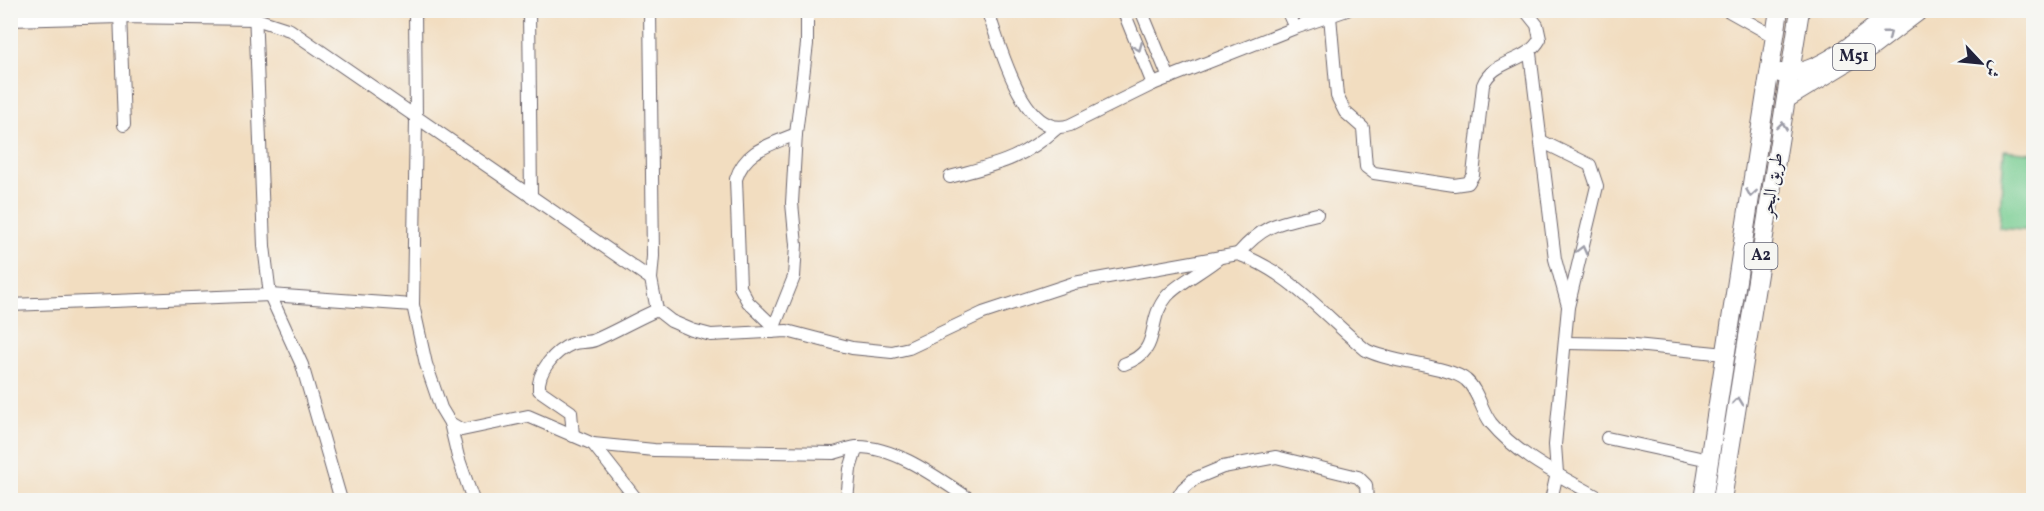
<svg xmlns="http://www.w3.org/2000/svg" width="2044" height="511" font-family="Vollkorn,Amiri,serif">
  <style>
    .green { fill: #76cc90; stroke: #4c7766; stroke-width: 1.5 }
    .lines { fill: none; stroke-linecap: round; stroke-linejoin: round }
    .minor-casing { stroke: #6b636a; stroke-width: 14 }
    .highway-casing { stroke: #6b636a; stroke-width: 20 }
    .minor { stroke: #fff; stroke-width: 12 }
    .highway { stroke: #fff; stroke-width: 18 }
    .oneway { stroke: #9c9ca7 }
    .labels { text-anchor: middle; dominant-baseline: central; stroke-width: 4.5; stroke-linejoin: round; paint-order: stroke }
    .shield { fill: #f6f6f2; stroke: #626272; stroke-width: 1.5 }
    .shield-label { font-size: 16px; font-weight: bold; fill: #22223b }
    .street-label { font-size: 18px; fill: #22223b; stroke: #f6f6f2 }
  </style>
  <rect width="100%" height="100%" fill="#f6f6f2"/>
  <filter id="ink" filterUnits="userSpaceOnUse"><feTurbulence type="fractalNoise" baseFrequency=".0167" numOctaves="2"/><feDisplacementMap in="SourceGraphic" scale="12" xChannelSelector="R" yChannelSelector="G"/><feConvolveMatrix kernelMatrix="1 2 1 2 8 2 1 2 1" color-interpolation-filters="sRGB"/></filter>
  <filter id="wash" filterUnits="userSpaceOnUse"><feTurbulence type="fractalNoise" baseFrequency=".008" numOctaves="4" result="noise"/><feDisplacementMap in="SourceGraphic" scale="24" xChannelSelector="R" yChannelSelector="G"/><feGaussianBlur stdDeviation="1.35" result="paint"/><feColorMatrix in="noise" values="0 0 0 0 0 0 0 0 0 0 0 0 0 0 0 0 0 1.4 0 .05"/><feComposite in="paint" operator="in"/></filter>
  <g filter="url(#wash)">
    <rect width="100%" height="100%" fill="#f2ddc0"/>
    <polygon class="green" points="2004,150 2033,153 2033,231 1999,228"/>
  </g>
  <g filter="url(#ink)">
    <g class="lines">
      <defs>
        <g id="minor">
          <polyline points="255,10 264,246 270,295 302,365 341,500"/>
          <path d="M415 10 416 119 413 305 426 364 441 408 450 423 462 430 528 416 593 444 654 450 834 453C841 451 849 448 857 447 896 446 940 480 971 500"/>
          <polyline points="529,10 531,197"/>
          <path d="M650 10 653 256 651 279 657 310 671 321 692 330 711 335 787 331 852 348 892 352 909 348 983 313 1074 283 1238 254C1289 271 1325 317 1366 350 1390 363 1451 366 1466 380 1478 390 1481 410 1491 423 1520 458 1565 478 1603 500"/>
          <path d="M987 10C1000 43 1023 142 1070 125L1153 84 1295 28 1347 10"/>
          <polyline points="1123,10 1153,84"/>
          <polyline points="1141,10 1169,78"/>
          <polyline points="1287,10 1295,28"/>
          <polyline points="1727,10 1775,37"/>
          <polyline points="120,12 124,125"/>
          <path d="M1330 16 1337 96 1345 112 1363 128 1366 167 1374 173 1454 185 1468 183 1473 175 1483 85C1493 59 1527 63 1540 39L1537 25 1525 10"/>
          <polyline points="10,20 120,17 256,19 290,30 651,279"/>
          <polyline points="1530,53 1555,259 1568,306"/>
          <polyline points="1541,141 1590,165 1597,186 1568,307 1555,445 1557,473 1551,500"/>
          <path d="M950 177C996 164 1020 161 1057 128"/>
          <path d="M1238 254C1265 223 1279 223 1317 214"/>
          <polyline points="10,305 270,295 413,305"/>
          <path d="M774 327 748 302 740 287 736 179C745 150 770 145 796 134"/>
          <polyline points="772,332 794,277 796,245 792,203 796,134 807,44 807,10"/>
          <polyline points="1566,343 1625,344 1726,354"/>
          <path d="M1124 364C1164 350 1144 323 1167 296 1177 284 1205 270 1220 257"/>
          <polyline points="450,423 458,457 473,500"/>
          <path d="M573 436 571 412 539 390C537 371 555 351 572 344 579 341 588 343 595 340 616 331 636 319 657 310"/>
          <polyline points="1607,438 1709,460"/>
          <polyline points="593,444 637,500"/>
          <polyline points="847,500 850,469 857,447"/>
          <polyline points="1176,500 1183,489 1194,479 1223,467 1276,457 1358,477 1366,485 1367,500"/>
        </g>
        <g id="highway">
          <path d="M1780 73C1818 79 1867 32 1896 10"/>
          <polyline points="1786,99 1870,48 1920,10"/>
          <polyline points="1703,500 1779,10"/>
          <polyline points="1722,500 1800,10"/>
        </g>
      </defs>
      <use href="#minor" class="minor-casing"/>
      <use href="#highway" class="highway-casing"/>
      <use href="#minor" class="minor"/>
      <use href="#highway" class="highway"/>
    </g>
    <defs><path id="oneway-chevron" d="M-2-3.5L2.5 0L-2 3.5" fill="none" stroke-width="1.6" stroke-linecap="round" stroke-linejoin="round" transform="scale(1.5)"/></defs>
    <g class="oneway">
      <use href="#oneway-chevron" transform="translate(1888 34) rotate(-38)"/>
      <use href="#oneway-chevron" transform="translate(1138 47) rotate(68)"/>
      <use href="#oneway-chevron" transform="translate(1782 126) rotate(-82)"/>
      <use href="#oneway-chevron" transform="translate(1751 193) rotate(99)"/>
      <use href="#oneway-chevron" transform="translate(1582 250) rotate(-76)"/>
      <use href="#oneway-chevron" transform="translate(1738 401) rotate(-83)"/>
    </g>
  </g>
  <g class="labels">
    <g class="shield">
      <rect x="1833" y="44" width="42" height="26" rx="4.5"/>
      <rect x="1744.5" y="243" width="33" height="26" rx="4.5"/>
    </g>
    <g class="shield-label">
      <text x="1854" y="57">M51</text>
      <text x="1761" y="256">A2</text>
    </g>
    <g class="street-label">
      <text transform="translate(1773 185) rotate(-81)">طريق البحر</text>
    </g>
  </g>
  <rect width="2044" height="511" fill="none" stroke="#f6f6f2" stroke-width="36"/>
  <g transform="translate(1981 63) rotate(116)" stroke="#f6f6f2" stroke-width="4.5" paint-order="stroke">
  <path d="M0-4.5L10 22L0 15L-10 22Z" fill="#22223b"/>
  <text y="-9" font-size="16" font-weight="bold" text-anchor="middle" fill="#22223b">ش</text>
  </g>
</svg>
